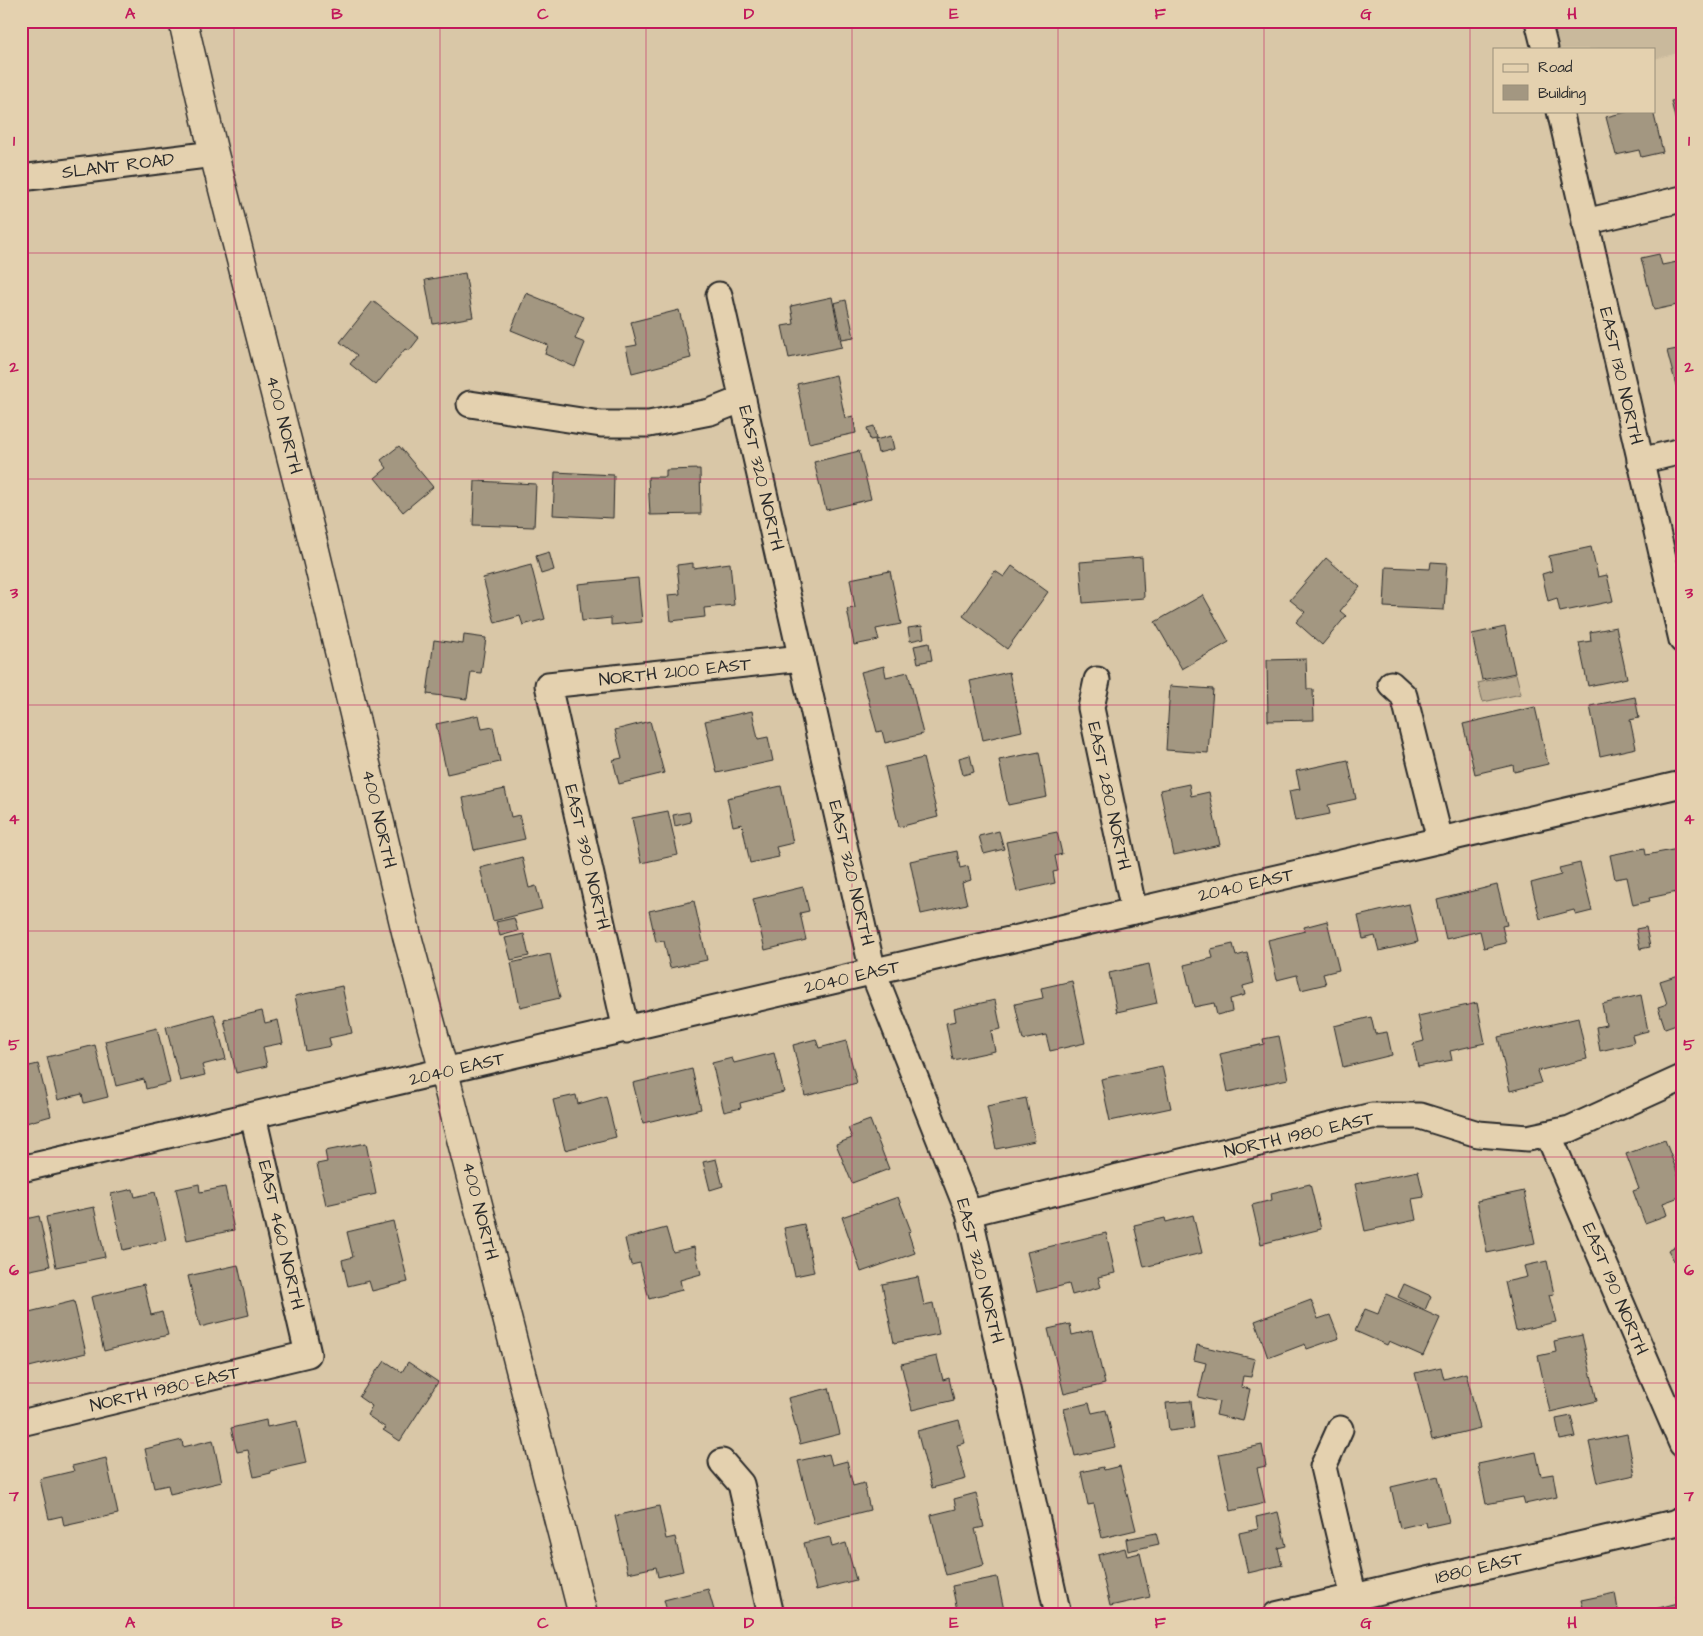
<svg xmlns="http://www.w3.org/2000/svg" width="1703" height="1636" font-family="'Architects Daughter',sans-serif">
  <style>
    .built { fill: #c9b99c }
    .green { fill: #b9aa90; stroke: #726a5e }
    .building { fill: #a39781; stroke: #2b2b2b }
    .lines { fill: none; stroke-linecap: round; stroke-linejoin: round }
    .minor-casing { stroke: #2b2b2b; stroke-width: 29 }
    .secondary-casing { stroke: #2b2b2b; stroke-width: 31 }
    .minor { stroke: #e4d1af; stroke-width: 25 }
    .secondary { stroke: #e4d1af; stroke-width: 28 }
    .grid { fill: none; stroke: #c2185b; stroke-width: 1; stroke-opacity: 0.55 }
    .labels { text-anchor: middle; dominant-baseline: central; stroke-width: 4.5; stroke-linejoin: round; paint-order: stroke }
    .street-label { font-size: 18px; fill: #2b2b2b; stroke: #e4d1af }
    .neatline { fill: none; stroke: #c2185b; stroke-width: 2 }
    .grid-label { font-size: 16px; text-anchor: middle; font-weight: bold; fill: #c2185b }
  </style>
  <rect width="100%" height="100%" fill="#d9c7a7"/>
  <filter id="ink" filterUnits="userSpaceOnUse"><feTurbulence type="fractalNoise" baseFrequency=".02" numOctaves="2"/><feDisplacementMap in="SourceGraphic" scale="10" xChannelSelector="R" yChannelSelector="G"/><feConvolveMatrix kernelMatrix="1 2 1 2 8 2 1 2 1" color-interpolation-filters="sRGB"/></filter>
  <g filter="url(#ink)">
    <polygon class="built" points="1539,21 1682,21 1682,52 1654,59 1654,49 1545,49"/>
    <polygon class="green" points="1516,674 1521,694 1483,702 1478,683"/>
    <g class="building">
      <polygon points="1682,99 1682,139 1680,139 1671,101"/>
      <polygon points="1630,111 1653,111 1663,152 1641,157 1639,150 1616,155 1606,117"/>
      <polygon points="1659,254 1662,265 1682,261 1682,304 1654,310 1641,258"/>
      <polygon points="465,273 473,317 433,324 425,280"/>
      <polygon points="526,293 584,317 575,339 585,343 575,367 545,354 548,345 511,330"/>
      <polygon points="832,297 842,347 789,358 782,326 794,324 791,306"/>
      <polygon points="846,300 854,337 842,339 834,303"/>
      <polygon points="373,301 419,338 409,351 405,349 376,385 350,364 357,355 340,342"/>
      <polygon points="679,310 691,358 632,373 626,347 637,345 631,322"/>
      <polygon points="1682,348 1682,387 1677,389 1667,351"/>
      <polygon points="836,375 845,418 853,416 856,433 809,443 797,384"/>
      <polygon points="874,426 876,439 870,440 867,428"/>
      <polygon points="891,436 894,449 878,453 875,440"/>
      <polygon points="399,446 433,487 403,512 375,478 387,468 381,460"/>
      <polygon points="859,451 871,499 826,510 814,462"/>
      <polygon points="700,469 701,514 650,515 648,477 666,477 666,470"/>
      <polygon points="555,472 614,475 613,518 553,515"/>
      <polygon points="475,481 536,484 534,527 473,525"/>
      <polygon points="1591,547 1598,577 1607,575 1613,601 1560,612 1557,598 1548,601 1542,574 1552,571 1549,556"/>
      <polygon points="549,552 554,570 541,574 536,556"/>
      <polygon points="1142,557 1144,598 1083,603 1080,562"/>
      <polygon points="1326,558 1360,587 1340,611 1346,616 1322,645 1296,622 1305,612 1290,600"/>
      <polygon points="1431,562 1447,563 1444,610 1384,607 1386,567 1430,569"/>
      <polygon points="693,563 693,568 730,563 734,605 704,608 705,617 671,621 668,595 680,594 677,565"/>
      <polygon points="531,565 545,619 523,625 520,616 495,623 483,578"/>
      <polygon points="1012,566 1048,592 1007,649 963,616 995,571 1004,577"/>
      <polygon points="890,571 901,624 876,629 879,640 854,645 847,609 855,608 850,579"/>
      <polygon points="638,578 642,622 611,625 611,618 582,621 578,584"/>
      <polygon points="1203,595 1229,642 1182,669 1155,622"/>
      <polygon points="922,626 924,638 910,641 908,628"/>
      <polygon points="1505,627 1515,673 1482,680 1472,634"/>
      <polygon points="1616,627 1627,678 1588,686 1579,643 1591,641 1590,632"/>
      <polygon points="464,635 486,638 481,673 471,672 467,699 427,694 434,640 463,644"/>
      <polygon points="929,643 932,660 918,663 914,646"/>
      <polygon points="1306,659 1307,689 1313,689 1314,720 1268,721 1267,660"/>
      <polygon points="884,666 886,677 908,672 923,734 885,743 882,731 877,732 861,672"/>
      <polygon points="1009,672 1022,731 983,740 970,681"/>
      <polygon points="1170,686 1213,689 1208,753 1166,750"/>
      <polygon points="1635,697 1639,718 1630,720 1636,748 1600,756 1590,706"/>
      <polygon points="1535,707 1548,764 1514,772 1513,765 1475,774 1463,724"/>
      <polygon points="752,711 758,739 768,737 773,761 717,773 705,721"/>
      <polygon points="479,715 482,729 493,727 500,762 447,774 436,724"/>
      <polygon points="650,721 664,773 619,784 613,760 622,758 615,730"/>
      <polygon points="1039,752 1047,797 1008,805 999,760"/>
      <polygon points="970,755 974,772 963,775 959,758"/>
      <polygon points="923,758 938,817 899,827 885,767"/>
      <polygon points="1348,760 1356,799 1328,805 1330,814 1295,821 1289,791 1300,789 1296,771"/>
      <polygon points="1189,784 1191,796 1209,792 1220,845 1174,855 1160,790"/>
      <polygon points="781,786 793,843 776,847 779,857 750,863 742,824 733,826 727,798"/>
      <polygon points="505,789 511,817 519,815 525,839 474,850 463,798"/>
      <polygon points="668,811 678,855 641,863 632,818"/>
      <polygon points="689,812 691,822 675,826 673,815"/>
      <polygon points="999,831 1004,849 984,854 979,836"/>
      <polygon points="1057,832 1062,854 1055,856 1058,871 1053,872 1055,883 1017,892 1006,842"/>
      <polygon points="1645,848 1646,855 1678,849 1682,868 1682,891 1649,898 1650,901 1633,905 1627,877 1615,879 1610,855"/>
      <polygon points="957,851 960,868 968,866 971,880 962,883 967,904 921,914 910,861"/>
      <polygon points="522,857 529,888 536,886 542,909 493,921 480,868"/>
      <polygon points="1580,863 1592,911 1576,915 1574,910 1540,919 1531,883 1561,875 1559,868"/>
      <polygon points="1497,885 1507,925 1502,926 1506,943 1484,948 1480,931 1446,939 1437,900"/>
      <polygon points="803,887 809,911 800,913 806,940 765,950 753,899"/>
      <polygon points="694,901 707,960 670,968 664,941 656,942 649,911"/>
      <polygon points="1409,904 1418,942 1379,951 1375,936 1363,939 1358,916"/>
      <polygon points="514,918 518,931 500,936 496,922"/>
      <polygon points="1327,921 1339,970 1323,974 1326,984 1301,990 1297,975 1277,980 1268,940 1305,931 1304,927"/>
      <polygon points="1646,927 1650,947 1640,949 1636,929"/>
      <polygon points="524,934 529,956 511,960 505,938"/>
      <polygon points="1233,944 1236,956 1247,953 1254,983 1243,986 1245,995 1230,999 1232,1011 1217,1015 1214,1003 1194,1007 1184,965 1213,958 1211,949"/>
      <polygon points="550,954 560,998 520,1007 511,963"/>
      <polygon points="1149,964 1157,1003 1117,1012 1109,973"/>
      <polygon points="1682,974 1682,1022 1665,1028 1658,1007 1667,1004 1660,981"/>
      <polygon points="1072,981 1085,1043 1050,1051 1046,1035 1023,1040 1015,1004 1043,998 1041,988"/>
      <polygon points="342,986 352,1033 329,1038 331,1046 306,1051 295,996"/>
      <polygon points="1641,995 1648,1031 1632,1035 1634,1043 1600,1051 1596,1027 1606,1025 1602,1004"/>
      <polygon points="995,1000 1001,1029 991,1031 995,1051 953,1060 946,1023 956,1021 954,1009"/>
      <polygon points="1477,1003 1485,1043 1450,1051 1452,1060 1418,1067 1413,1044 1424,1041 1418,1016"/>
      <polygon points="262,1011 265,1023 278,1020 283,1043 263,1047 267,1066 236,1073 224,1020"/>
      <polygon points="214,1014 226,1059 202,1065 205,1075 180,1081 166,1027"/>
      <polygon points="1371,1017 1375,1034 1387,1032 1392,1055 1343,1067 1334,1026"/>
      <polygon points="1578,1018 1587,1059 1537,1071 1541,1083 1510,1091 1498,1037"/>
      <polygon points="157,1028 170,1083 146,1089 144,1079 116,1086 105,1041"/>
      <polygon points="1279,1036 1288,1079 1228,1092 1220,1054 1264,1044 1263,1039"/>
      <polygon points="816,1039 819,1048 846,1041 857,1083 805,1096 793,1045"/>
      <polygon points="95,1045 108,1097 84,1103 82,1094 58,1100 47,1057"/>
      <polygon points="774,1053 784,1092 740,1103 741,1108 724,1112 712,1063 732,1058 734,1063"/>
      <polygon points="38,1064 51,1116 26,1123 24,1115 21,1115 21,1068"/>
      <polygon points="1162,1066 1171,1108 1110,1121 1101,1079"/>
      <polygon points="692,1069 701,1109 643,1123 633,1083"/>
      <polygon points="576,1095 578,1104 606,1096 616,1137 565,1150 553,1100"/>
      <polygon points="1026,1098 1035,1141 996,1149 987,1106"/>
      <polygon points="870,1120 889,1169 852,1183 836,1144 852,1138 848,1128"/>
      <polygon points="1665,1140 1682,1185 1682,1196 1663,1203 1667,1215 1645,1223 1633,1191 1639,1189 1626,1154"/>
      <polygon points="366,1143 376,1194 326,1205 317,1164 327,1162 325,1151"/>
      <polygon points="716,1159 723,1186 710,1190 703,1162"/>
      <polygon points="1418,1171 1424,1197 1412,1199 1416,1220 1365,1231 1355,1184"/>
      <polygon points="199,1184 200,1192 225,1187 234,1230 187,1240 176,1189"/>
      <polygon points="1310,1184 1321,1229 1261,1244 1252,1205 1272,1200 1271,1193"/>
      <polygon points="133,1189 135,1197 155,1192 166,1240 123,1250 111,1194"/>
      <polygon points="1524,1191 1535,1243 1487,1253 1477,1201"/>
      <polygon points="898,1197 911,1231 908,1232 915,1253 861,1272 842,1217"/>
      <polygon points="94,1207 105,1257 56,1267 46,1217"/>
      <polygon points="1193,1215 1202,1253 1144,1267 1134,1225 1165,1218 1166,1222"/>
      <polygon points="39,1216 50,1266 21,1272 21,1220"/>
      <polygon points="393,1221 408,1282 372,1291 369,1281 348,1286 342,1260 353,1257 347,1232"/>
      <polygon points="804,1224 814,1272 795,1276 784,1228"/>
      <polygon points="666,1228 673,1252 694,1247 701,1274 680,1280 682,1290 649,1299 640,1263 631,1265 625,1239"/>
      <polygon points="1106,1233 1115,1273 1098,1277 1101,1287 1072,1295 1069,1284 1037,1292 1027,1252"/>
      <polygon points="1682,1243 1682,1275 1668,1250"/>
      <polygon points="1547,1261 1554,1294 1549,1295 1556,1322 1516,1331 1505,1282 1527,1277 1524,1266"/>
      <polygon points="238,1265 249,1315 200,1327 188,1276"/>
      <polygon points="918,1277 924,1305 933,1303 939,1334 894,1343 882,1284"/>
      <polygon points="144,1284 151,1315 162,1312 168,1335 104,1351 91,1297"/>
      <polygon points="1404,1284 1431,1296 1425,1310 1398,1297"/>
      <polygon points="1386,1294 1440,1318 1423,1356 1389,1341 1387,1345 1355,1331 1365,1309 1378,1314"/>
      <polygon points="1311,1300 1318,1319 1330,1315 1339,1338 1307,1349 1305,1344 1268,1358 1255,1321"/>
      <polygon points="74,1301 86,1353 21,1369 21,1324 23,1324 21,1314"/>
      <polygon points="1070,1324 1072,1335 1092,1330 1105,1384 1064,1394 1048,1329"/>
      <polygon points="1582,1335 1597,1401 1550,1412 1538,1356 1556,1352 1554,1341"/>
      <polygon points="1197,1345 1255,1359 1251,1377 1243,1376 1241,1387 1250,1389 1243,1421 1216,1415 1219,1402 1198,1397 1206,1363 1194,1360"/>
      <polygon points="937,1356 943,1380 949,1378 954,1400 912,1410 901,1364"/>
      <polygon points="385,1361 402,1372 408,1362 438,1382 400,1441 383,1430 386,1428 367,1415 372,1406 359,1397 379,1367 380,1368"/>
      <polygon points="1441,1367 1444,1379 1466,1373 1480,1428 1432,1440 1415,1373"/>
      <polygon points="829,1388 840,1434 800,1444 788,1398"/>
      <polygon points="1191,1401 1194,1428 1169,1431 1166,1403"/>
      <polygon points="1089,1403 1092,1413 1106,1410 1115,1447 1075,1456 1064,1409"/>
      <polygon points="1571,1416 1576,1437 1560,1440 1556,1419"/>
      <polygon points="266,1420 267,1427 297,1421 306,1463 270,1471 271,1473 254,1477 248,1450 237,1452 231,1428"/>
      <polygon points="959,1420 965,1443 957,1445 966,1479 932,1488 917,1431"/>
      <polygon points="1627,1434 1635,1475 1598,1483 1589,1442"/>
      <polygon points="182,1440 183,1447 213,1440 222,1482 170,1494 168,1485 154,1488 145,1449"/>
      <polygon points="1262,1445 1266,1466 1257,1468 1265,1503 1231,1511 1219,1454"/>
      <polygon points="1536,1452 1541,1476 1553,1474 1557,1497 1525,1504 1523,1497 1486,1504 1478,1464"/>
      <polygon points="829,1454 832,1465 847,1461 853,1486 864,1483 870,1510 814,1524 798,1461"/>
      <polygon points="106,1458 118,1514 64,1526 62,1516 49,1519 40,1479 74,1471 72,1466"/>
      <polygon points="1120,1466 1136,1530 1102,1538 1094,1504 1088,1505 1081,1472 1103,1467 1104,1470"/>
      <polygon points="1438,1476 1449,1522 1427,1527 1426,1522 1400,1528 1391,1487"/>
      <polygon points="976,1493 984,1527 975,1529 984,1565 946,1575 931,1515 956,1509 954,1499"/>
      <polygon points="659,1506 666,1539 675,1537 683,1571 658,1577 656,1567 628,1573 615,1516"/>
      <polygon points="1278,1512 1286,1546 1278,1548 1282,1565 1248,1573 1239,1533 1258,1529 1256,1517"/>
      <polygon points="1156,1533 1159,1544 1128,1551 1126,1539"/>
      <polygon points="830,1537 832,1547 846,1543 856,1580 816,1590 804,1543"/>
      <polygon points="1125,1548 1127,1556 1140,1553 1150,1597 1110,1606 1098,1555"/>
      <polygon points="997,1577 1005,1615 958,1615 952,1586"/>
      <polygon points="708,1589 714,1610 706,1612 707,1615 668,1615 664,1600"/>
      <polygon points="1615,1593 1619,1615 1567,1615 1566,1611 1583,1607 1581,1600"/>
      <polygon points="1682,1595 1682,1615 1643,1615 1643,1612 1678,1603 1676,1596"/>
      <polygon points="867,1608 869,1615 841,1615"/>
      <polygon points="1534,1609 1535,1615 1513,1615 1513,1614"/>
    </g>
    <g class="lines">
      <defs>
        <g id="minor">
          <polyline points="1538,21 1545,49"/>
          <polyline points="1560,111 1682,640"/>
          <polyline points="21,178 214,154"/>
          <polyline points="1585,222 1682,199"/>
          <polyline points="719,295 873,972 969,1213 1058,1615"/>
          <polyline points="470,404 601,424 649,424 710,412 743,399"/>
          <polyline points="1640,461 1682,451"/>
          <polyline points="1097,680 1091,708 1134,911"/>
          <polyline points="1391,684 1404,696 1440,840"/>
          <polyline points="626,1030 548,685 802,658"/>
          <polyline points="1548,1134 1682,1444"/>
          <polyline points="21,1169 1682,784"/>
          <polyline points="969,1213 1372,1116 1420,1116 1478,1134 1528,1138 1570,1129 1682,1078"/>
          <polyline points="21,1423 308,1354 253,1116"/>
          <polyline points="1340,1429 1323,1467 1358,1615"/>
          <polyline points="722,1462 741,1484 771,1615"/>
          <polyline points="1276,1615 1674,1523 1682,1519"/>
        </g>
        <polyline id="secondary" points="183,21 214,154 314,546 407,936 444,1072 583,1615"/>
      </defs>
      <use href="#minor" class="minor-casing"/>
      <use href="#secondary" class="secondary-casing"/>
      <use href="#minor" class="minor"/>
      <use href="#secondary" class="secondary"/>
    </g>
  </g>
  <path class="grid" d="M234 21V1615M440 21V1615M646 21V1615M852 21V1615M1058 21V1615M1264 21V1615M1470 21V1615M21 253H1682M21 479H1682M21 705H1682M21 931H1682M21 1157H1682M21 1383H1682"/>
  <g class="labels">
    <g class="street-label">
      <text transform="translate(118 166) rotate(-7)">SLANT ROAD</text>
      <text transform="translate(1621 376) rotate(77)">EAST 130 NORTH</text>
      <text transform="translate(284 425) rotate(76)">400 NORTH</text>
      <text transform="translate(761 478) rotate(77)">EAST 320 NORTH</text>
      <text transform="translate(675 672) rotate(-6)">NORTH 2100 EAST</text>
      <text transform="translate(1109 796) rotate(78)">EAST 280 NORTH</text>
      <text transform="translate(379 819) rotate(77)">400 NORTH</text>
      <text transform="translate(587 857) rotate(77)">EAST 390 NORTH</text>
      <text transform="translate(851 873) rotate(77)">EAST 320 NORTH</text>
      <text transform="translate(1246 885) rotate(-13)">2040 EAST</text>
      <text transform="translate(852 977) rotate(-13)">2040 EAST</text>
      <text transform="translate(457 1069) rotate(-13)">2040 EAST</text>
      <text transform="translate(1299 1135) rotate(-13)">NORTH 1980 EAST</text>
      <text transform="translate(480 1211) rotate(76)">400 NORTH</text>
      <text transform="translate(281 1235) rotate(77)">EAST 460 NORTH</text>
      <text transform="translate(980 1271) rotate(76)">EAST 320 NORTH</text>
      <text transform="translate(1615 1289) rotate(67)">EAST 190 NORTH</text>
      <text transform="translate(165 1389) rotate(-13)">NORTH 1980 EAST</text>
      <text transform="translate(1479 1568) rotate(-13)">1880 EAST</text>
    </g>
  </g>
  <rect width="1703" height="1636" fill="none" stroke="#e4d1af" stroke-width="55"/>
  <rect x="1493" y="48" width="162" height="65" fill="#e4d1af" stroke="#9a8f7a"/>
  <rect x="1503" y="64" width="25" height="8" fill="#e4d1af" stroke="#9a8f7a"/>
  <text x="1538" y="72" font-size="15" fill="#2b2b2b">Road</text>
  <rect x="1503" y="85" width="25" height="15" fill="#a39781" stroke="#9a8f7a"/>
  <text x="1538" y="98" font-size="15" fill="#2b2b2b">Building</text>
  <rect x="28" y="28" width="1648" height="1580" class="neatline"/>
  <g class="grid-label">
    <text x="130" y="19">A</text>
    <text x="337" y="19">B</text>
    <text x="543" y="19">C</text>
    <text x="749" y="19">D</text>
    <text x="954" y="19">E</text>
    <text x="1160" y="19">F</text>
    <text x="1366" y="19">G</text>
    <text x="1572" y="19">H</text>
    <text x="14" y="146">1</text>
    <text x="1689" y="146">1</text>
    <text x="14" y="372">2</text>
    <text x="1689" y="372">2</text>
    <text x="14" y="598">3</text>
    <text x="1689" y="598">3</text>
    <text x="14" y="824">4</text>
    <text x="1689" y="824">4</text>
    <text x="14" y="1050">5</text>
    <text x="1689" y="1050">5</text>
    <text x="14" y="1275">6</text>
    <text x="1689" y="1275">6</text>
    <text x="14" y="1501">7</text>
    <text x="1689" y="1501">7</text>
    <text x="130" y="1628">A</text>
    <text x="337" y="1628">B</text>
    <text x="543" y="1628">C</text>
    <text x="749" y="1628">D</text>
    <text x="954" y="1628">E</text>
    <text x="1160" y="1628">F</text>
    <text x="1366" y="1628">G</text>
    <text x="1572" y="1628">H</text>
  </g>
</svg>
